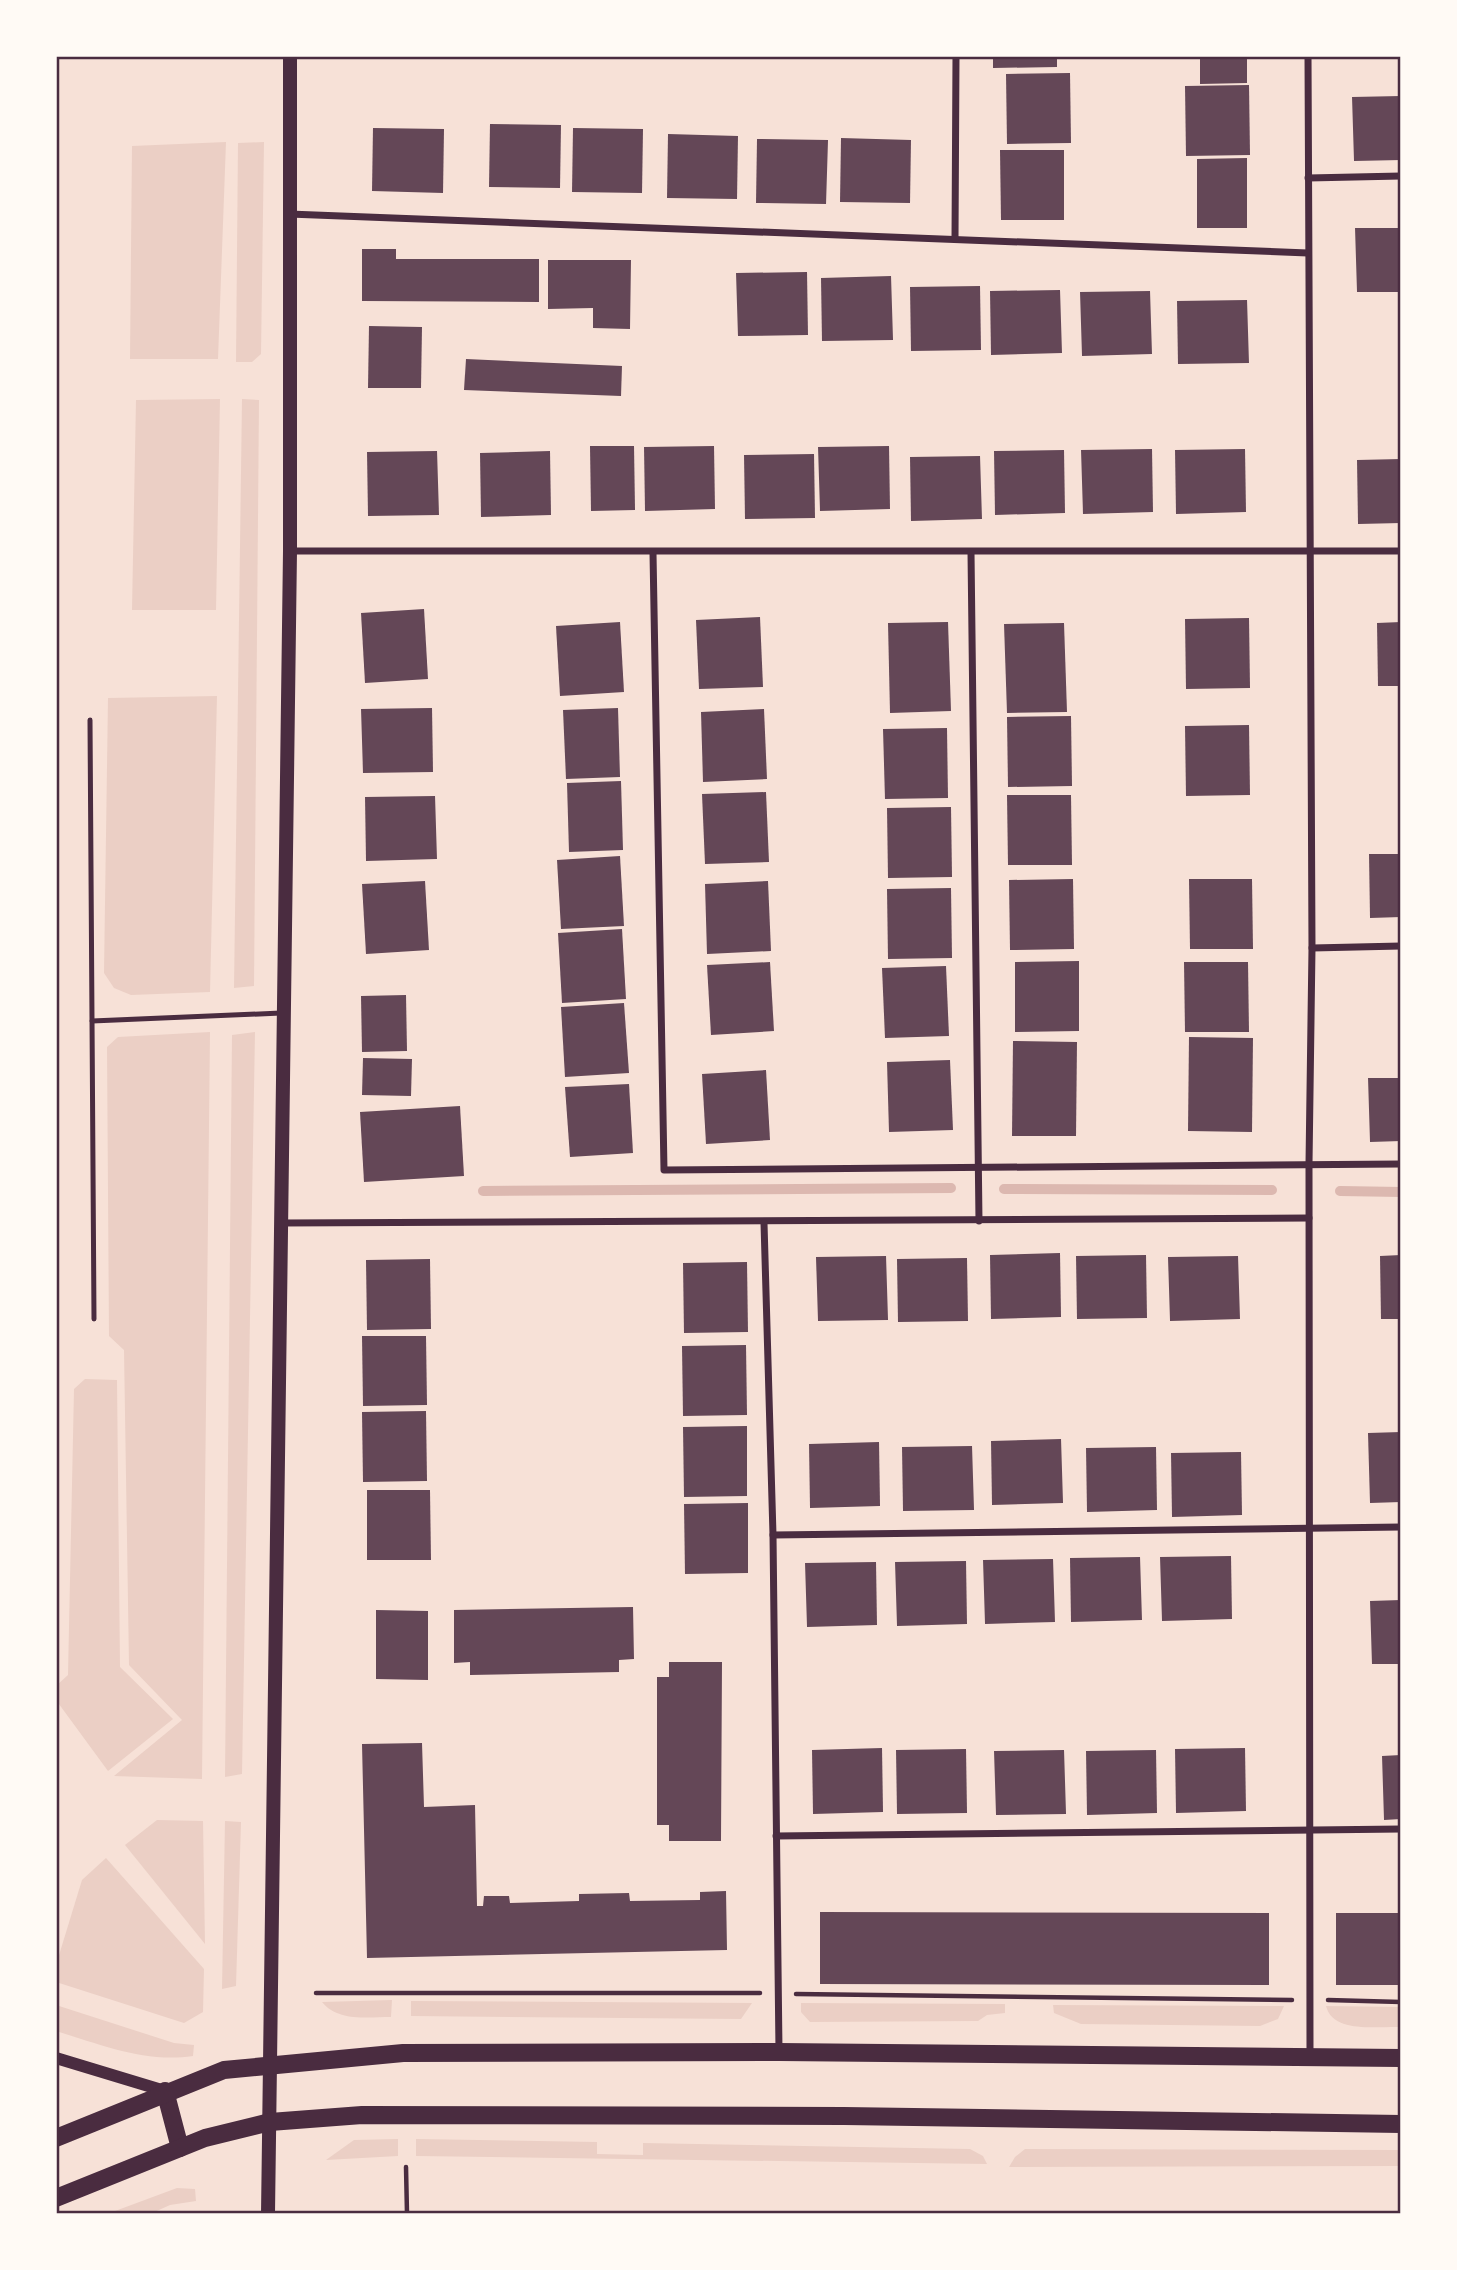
<svg xmlns="http://www.w3.org/2000/svg" width="1457" height="2270" font-family="Overpass,sans-serif">
  <style>
    .green { fill: #ebcfc5 }
    .lines { fill: none; stroke-linecap: round; stroke-linejoin: round }
    .stream { stroke: #dcb8b0; stroke-width: 10 }
    .building { fill: #644757 }
    .path { stroke: #4a2c40; stroke-width: 4.5 }
    .service { stroke: #4a2c40; stroke-width: 5 }
    .minor { stroke: #4a2c40; stroke-width: 7 }
    .tertiary { stroke: #4a2c40; stroke-width: 12 }
    .secondary { stroke: #4a2c40; stroke-width: 14 }
    .primary { stroke: #4a2c40; stroke-width: 18 }
    .neatline { fill: none; stroke: #4a2c40; stroke-width: 2.5 }
  </style>
  <rect width="100%" height="100%" fill="#f7e1d7"/>
  <g class="green">
    <polygon points="226,142 218,359 130,359 132,146"/>
    <polygon points="264,142 261,354 252,362 236,362 238,143"/>
    <polygon points="220,399 216,610 132,610 136,400"/>
    <polygon points="242,399 259,400 254,986 234,988"/>
    <polygon points="217,696 210,992 131,995 114,988 104,973 108,698"/>
    <polygon points="210,1032 202,1779 114,1776 182,1720 129,1665 124,1350 109,1336 107,1047 118,1037"/>
    <polygon points="255,1032 242,1774 225,1777 232,1035"/>
    <polygon points="85,1379 117,1380 120,1667 173,1719 108,1771 56,1700 56,1686 68,1675 74,1389"/>
    <polygon points="157,1820 203,1821 205,1944 125,1845"/>
    <polygon points="225,1821 241,1822 236,1986 222,1989"/>
    <polygon points="106,1858 204,1969 203,2012 184,2023 56,1982 56,1965 82,1880"/>
    <path d="M392 2000 391 2017C368 2017 338 2022 322 2002Z"/>
    <polygon points="411,2001 752,2003 741,2019 411,2016"/>
    <polygon points="801,2003 1005,2004 1005,2013 987,2015 978,2021 810,2022 801,2012"/>
    <path d="M56 2005 174 2043 194 2045 193 2056C145 2063 102 2045 56 2031Z"/>
    <polygon points="1053,2005 1284,2006 1278,2019 1260,2026 1081,2024 1054,2013"/>
    <path d="M1326 2006 1401 2007V2027C1378 2026 1333 2034 1326 2006Z"/>
    <polygon points="398,2139 398,2156 326,2160 354,2140"/>
    <polygon points="416,2139 597,2142 597,2154 643,2155 643,2143 970,2149 983,2156 987,2164 416,2156"/>
    <polygon points="1025,2149 1401,2150 1401,2166 1009,2167 1015,2157"/>
    <polygon points="177,2188 195,2189 196,2201 170,2205 150,2214 107,2214"/>
  </g>
  <g class="lines">
    <g class="stream">
      <polyline points="1004,1189 1272,1190"/>
      <polyline points="483,1191 951,1188"/>
      <polyline points="1340,1191 1401,1192"/>
    </g>
  </g>
  <g class="building">
    <polygon points="993,56 1057,56 1057,67 993,68"/>
    <polygon points="1200,56 1247,56 1247,83 1200,84"/>
    <polygon points="1070,73 1071,143 1007,144 1006,74"/>
    <polygon points="1249,85 1250,155 1186,156 1185,86"/>
    <polygon points="1401,96 1401,160 1354,161 1352,97"/>
    <polygon points="490,124 561,125 560,188 489,187"/>
    <polygon points="373,128 444,129 443,193 372,191"/>
    <polygon points="573,128 643,129 642,193 572,192"/>
    <polygon points="668,134 738,136 737,199 667,198"/>
    <polygon points="841,138 911,140 910,203 840,202"/>
    <polygon points="757,139 828,140 826,204 756,203"/>
    <polygon points="1000,150 1064,150 1064,220 1001,220"/>
    <polygon points="1247,158 1247,228 1197,228 1197,159"/>
    <polygon points="1355,228 1401,228 1401,292 1357,292"/>
    <polygon points="362,249 396,249 396,259 539,259 539,302 362,301"/>
    <polygon points="548,260 631,260 630,329 593,328 593,308 548,309"/>
    <polygon points="807,272 808,335 738,336 736,273"/>
    <polygon points="891,276 893,340 822,341 821,278"/>
    <polygon points="980,286 981,350 911,351 910,287"/>
    <polygon points="1060,290 1062,353 991,355 990,291"/>
    <polygon points="1150,291 1152,354 1082,356 1080,292"/>
    <polygon points="1247,300 1249,363 1178,364 1177,301"/>
    <polygon points="369,326 422,327 421,388 368,388"/>
    <polygon points="466,359 622,366 621,396 464,390"/>
    <polygon points="590,446 634,446 635,510 591,511"/>
    <polygon points="714,446 715,509 645,511 644,447"/>
    <polygon points="889,446 890,509 820,511 818,447"/>
    <polygon points="1152,449 1153,512 1083,514 1081,450"/>
    <polygon points="1245,449 1246,512 1176,514 1175,450"/>
    <polygon points="1064,450 1065,513 995,515 994,451"/>
    <polygon points="437,451 439,515 368,516 367,452"/>
    <polygon points="550,451 551,515 481,517 480,453"/>
    <polygon points="814,454 815,518 745,519 744,455"/>
    <polygon points="980,456 982,519 911,521 910,457"/>
    <polygon points="1401,459 1401,523 1358,524 1357,460"/>
    <polygon points="424,609 428,679 365,683 361,613"/>
    <polygon points="760,617 763,687 699,689 696,620"/>
    <polygon points="1249,618 1250,688 1186,689 1185,619"/>
    <polygon points="620,622 624,692 560,696 556,626"/>
    <polygon points="948,622 951,711 890,713 888,623"/>
    <polygon points="1401,622 1401,686 1378,686 1377,623"/>
    <polygon points="1064,623 1067,712 1007,713 1004,624"/>
    <polygon points="432,708 433,772 363,773 361,709"/>
    <polygon points="618,708 620,777 566,779 563,710"/>
    <polygon points="764,709 767,779 703,782 701,712"/>
    <polygon points="1071,716 1072,786 1008,787 1007,717"/>
    <polygon points="1249,725 1250,795 1186,796 1185,726"/>
    <polygon points="947,728 948,798 885,799 883,729"/>
    <polygon points="621,781 623,850 569,852 567,783"/>
    <polygon points="766,792 769,862 705,864 702,794"/>
    <polygon points="1007,795 1071,795 1072,865 1008,865"/>
    <polygon points="435,796 437,859 366,861 365,797"/>
    <polygon points="951,807 952,877 888,878 887,808"/>
    <polygon points="1369,854 1401,854 1401,917 1370,918"/>
    <polygon points="620,856 624,926 561,929 557,860"/>
    <polygon points="1073,879 1074,949 1010,950 1009,880"/>
    <polygon points="1189,879 1252,879 1253,949 1190,949"/>
    <polygon points="425,881 429,950 366,954 362,884"/>
    <polygon points="768,881 771,951 707,954 705,884"/>
    <polygon points="951,888 952,958 888,959 887,889"/>
    <polygon points="622,929 626,999 562,1003 558,933"/>
    <polygon points="1079,961 1079,1031 1015,1032 1015,962"/>
    <polygon points="770,962 774,1031 711,1035 707,965"/>
    <polygon points="1184,962 1248,962 1249,1032 1185,1032"/>
    <polygon points="946,966 949,1036 885,1038 882,968"/>
    <polygon points="406,995 407,1051 362,1052 361,996"/>
    <polygon points="624,1003 629,1073 565,1077 561,1007"/>
    <polygon points="1189,1037 1253,1038 1252,1132 1188,1131"/>
    <polygon points="1013,1041 1077,1042 1076,1136 1012,1136"/>
    <polygon points="363,1058 412,1059 411,1096 362,1095"/>
    <polygon points="950,1060 953,1130 889,1132 887,1062"/>
    <polygon points="766,1070 770,1140 706,1144 702,1074"/>
    <polygon points="1368,1078 1401,1078 1401,1141 1370,1142"/>
    <polygon points="629,1084 633,1153 570,1157 565,1087"/>
    <polygon points="460,1106 464,1176 364,1182 360,1112"/>
    <polygon points="1060,1253 1061,1317 991,1319 990,1255"/>
    <polygon points="1146,1255 1147,1318 1077,1319 1076,1256"/>
    <polygon points="1401,1255 1401,1319 1381,1319 1380,1256"/>
    <polygon points="886,1256 888,1320 818,1321 816,1257"/>
    <polygon points="1238,1256 1240,1319 1170,1321 1168,1257"/>
    <polygon points="967,1258 968,1321 898,1322 897,1259"/>
    <polygon points="430,1259 431,1329 367,1330 366,1260"/>
    <polygon points="747,1262 748,1332 684,1333 683,1263"/>
    <polygon points="362,1336 426,1336 427,1405 363,1406"/>
    <polygon points="746,1345 747,1415 683,1416 682,1346"/>
    <polygon points="426,1411 427,1481 363,1482 362,1412"/>
    <polygon points="747,1426 747,1496 684,1497 683,1427"/>
    <polygon points="1401,1432 1401,1502 1370,1503 1368,1433"/>
    <polygon points="1061,1439 1063,1503 992,1505 991,1441"/>
    <polygon points="879,1442 880,1506 810,1508 809,1444"/>
    <polygon points="972,1446 974,1510 903,1511 902,1447"/>
    <polygon points="1156,1447 1157,1510 1087,1512 1086,1448"/>
    <polygon points="1241,1452 1242,1515 1172,1517 1171,1453"/>
    <polygon points="367,1490 430,1490 431,1560 367,1560"/>
    <polygon points="748,1503 748,1573 685,1574 684,1504"/>
    <polygon points="1231,1556 1232,1619 1162,1621 1160,1557"/>
    <polygon points="1140,1557 1142,1620 1071,1622 1070,1558"/>
    <polygon points="1053,1559 1055,1622 985,1624 983,1560"/>
    <polygon points="966,1561 967,1624 897,1626 895,1562"/>
    <polygon points="876,1562 877,1625 807,1627 805,1563"/>
    <polygon points="1401,1600 1401,1664 1372,1664 1370,1601"/>
    <polygon points="633,1607 634,1659 619,1660 619,1672 470,1675 470,1662 454,1663 454,1610"/>
    <polygon points="376,1610 428,1611 428,1680 376,1679"/>
    <polygon points="669,1662 722,1662 721,1841 669,1841 669,1825 657,1825 657,1677 669,1677"/>
    <polygon points="422,1743 424,1807 475,1805 477,1906 483,1906 484,1896 509,1896 510,1903 579,1901 579,1894 629,1893 630,1901 700,1900 700,1892 726,1891 727,1950 367,1958 362,1744"/>
    <polygon points="882,1748 883,1812 813,1814 812,1750"/>
    <polygon points="1245,1748 1246,1811 1176,1813 1175,1749"/>
    <polygon points="966,1749 967,1813 897,1814 896,1750"/>
    <polygon points="1064,1750 1066,1814 996,1815 994,1751"/>
    <polygon points="1156,1750 1157,1813 1087,1815 1086,1751"/>
    <polygon points="1401,1755 1401,1819 1384,1820 1382,1756"/>
    <polygon points="820,1912 1269,1913 1269,1985 820,1984"/>
    <rect x="1336" y="1913" width="65" height="72"/>
  </g>
  <g class="lines">
    <g class="path">
      <polyline points="316,1993 760,1993"/>
      <polyline points="796,1994 1292,2000"/>
      <polyline points="1328,2000 1401,2002"/>
      <polyline points="406,2167 407,2214"/>
    </g>
    <g class="service">
      <polyline points="90,720 94,1319"/>
      <polyline points="92,1021 281,1013"/>
    </g>
    <g class="minor">
      <polyline points="1308,56 1312,948 1309,1164 1310,2057"/>
      <polyline points="1308,178 1401,176"/>
      <polyline points="289,214 1308,253"/>
      <polyline points="955,239 956,56"/>
      <polyline points="290,551 1401,551"/>
      <polyline points="971,552 979,1221"/>
      <polyline points="653,553 664,1170 1401,1164"/>
      <polyline points="1312,948 1401,946"/>
      <polyline points="282,1223 1309,1218"/>
      <polyline points="764,1223 773,1535 779,2051"/>
      <polyline points="773,1535 1401,1527"/>
      <polyline points="776,1836 1401,1829"/>
    </g>
    <polyline class="tertiary" points="56,2058 165,2091"/>
    <polyline class="secondary" points="268,2214 290,551 290,56"/>
    <g class="primary">
      <polyline points="165,2091 180,2148"/>
      <polyline points="56,2138 224,2070 403,2053 779,2052 1401,2058"/>
      <polyline points="56,2198 205,2138 270,2122 362,2115 844,2116 1401,2124"/>
    </g>
  </g>
  <rect width="1457" height="2270" fill="none" stroke="#fffaf5" stroke-width="116"/>
  <rect x="58" y="58" width="1341" height="2154" class="neatline"/>
</svg>
